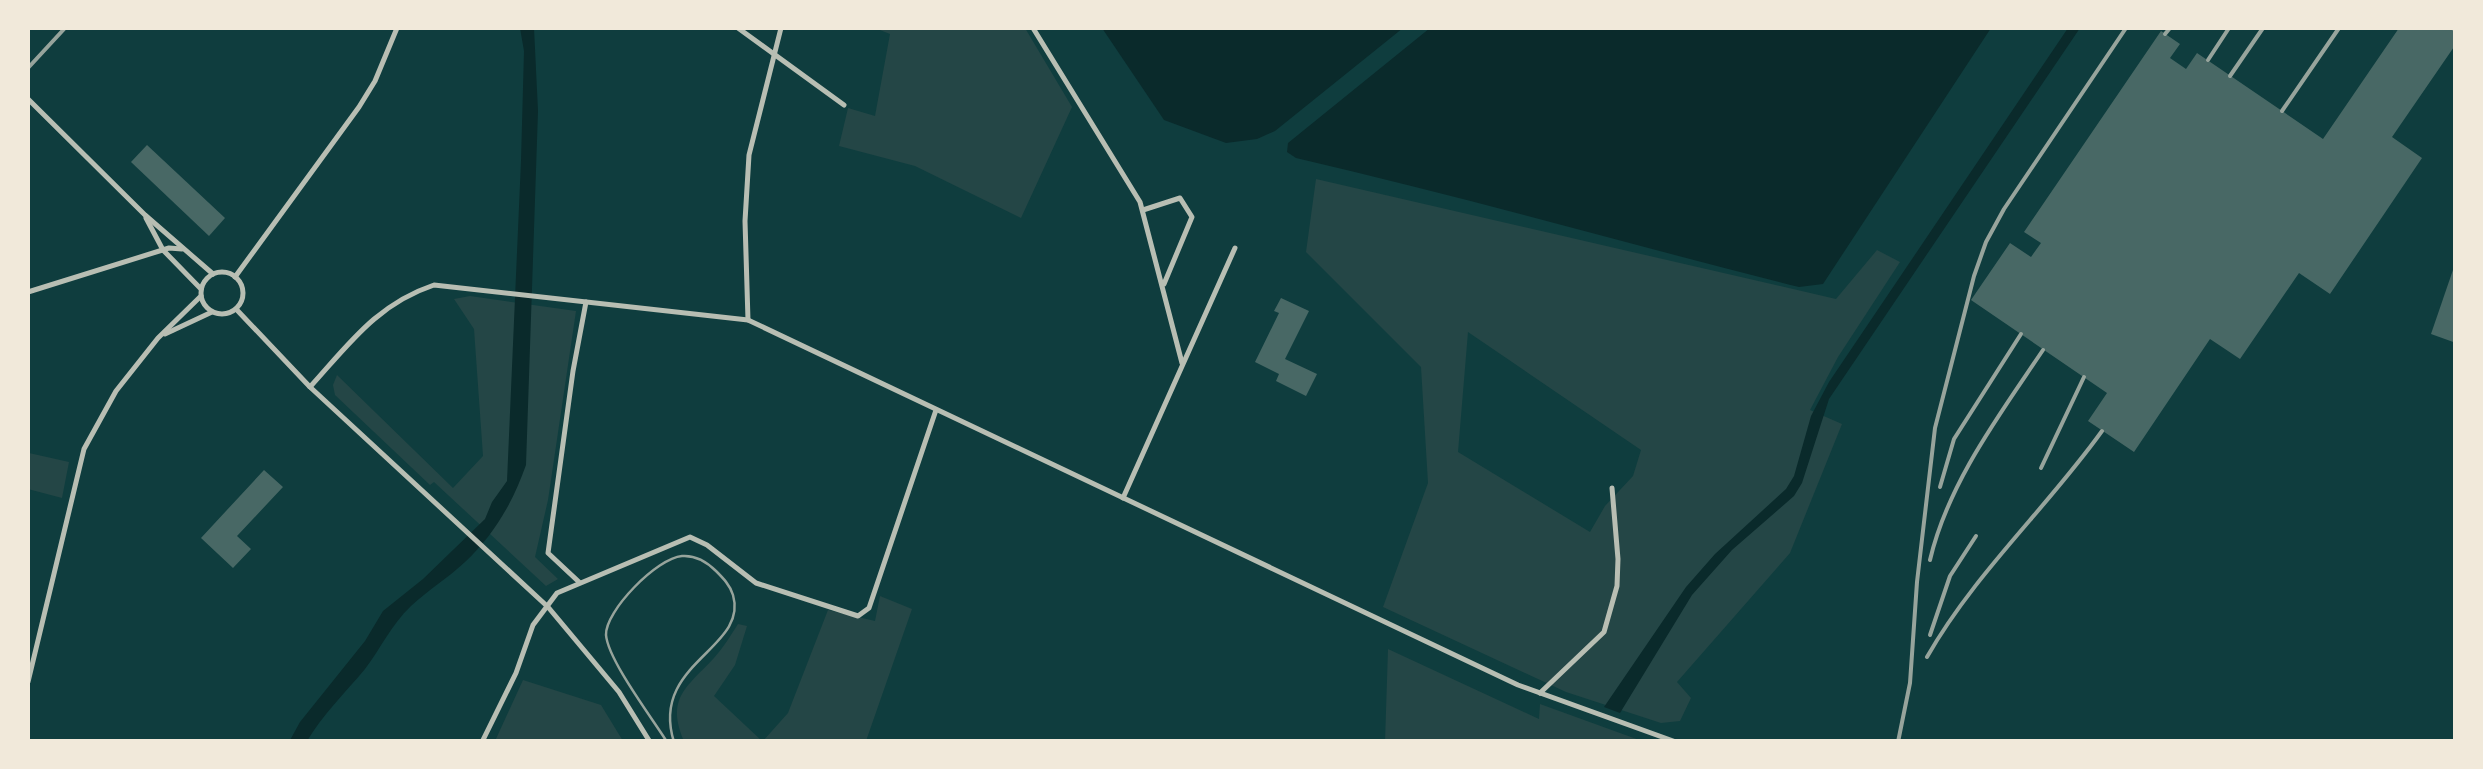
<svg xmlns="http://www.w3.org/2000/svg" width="2483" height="769" font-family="'IBM Plex Sans',sans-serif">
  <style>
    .green { fill: #244646; fill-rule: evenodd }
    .water { fill: #0a2a2b }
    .building { fill: #486865 }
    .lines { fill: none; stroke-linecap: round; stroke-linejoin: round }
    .minor { stroke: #b8beb3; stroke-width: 5 }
    .tertiary { stroke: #b8beb3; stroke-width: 5 }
    .tram { stroke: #97a49c; stroke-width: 2.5 }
    .rail { stroke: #97a49c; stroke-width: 4 }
  </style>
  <rect width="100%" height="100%" fill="#0f3d3e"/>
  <g class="green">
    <polygon points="875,28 1025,28 1072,107 1021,218 915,166 839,146 848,108 875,116 890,34"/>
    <path d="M1316 179 1836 299 1877 250 1900 262 1838 357 1810 410 1842 424 1790 553 1677 682 1691 698 1680 721 1661 723 1566 692 1383 607 1428 483 1421 367 1306 252ZM1468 332 1641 450 1633 476 1605 506 1590 532 1458 452Z"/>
    <polygon points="470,296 576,311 548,500 535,557 558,579 546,586 434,482 430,485 335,395 333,385 337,375 453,488 483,456 474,329 454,299"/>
    <polygon points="28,449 29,453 69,462 62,498 28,489"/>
    <polygon points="880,596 912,609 866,741 763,741 788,713 828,610 875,621"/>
    <path d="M738 624 747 626 735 665 714 696 762 741H684C666 698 686 688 714 658 723 648 731 635 738 624Z"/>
    <polygon points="1388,649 1539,719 1540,704 1642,741 1385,742"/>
    <polygon points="523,680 601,705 623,741 495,741"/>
  </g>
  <g class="water">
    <path d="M520 28H534L538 111 526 465C513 502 494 535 465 562 448 578 428 590 411 606 391 625 381 648 365 669 345 693 323 714 307 741L289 742 300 722 365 641 383 611 423 579 485 519 492 502 507 481 521 161 524 51Z"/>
    <polygon points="1102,28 1403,28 1275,131 1257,139 1226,143 1164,120"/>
    <path d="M1430 28H1991L1823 284 1799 287C1631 245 1465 197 1296 158L1287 152 1288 143Z"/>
    <polygon points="2068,28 2080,28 1829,399 1802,483 1794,496 1732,550 1692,595 1620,713 1604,707 1686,587 1715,554 1786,489 1794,476 1811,416 1829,382"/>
  </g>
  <g class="building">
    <polygon points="2399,28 2456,30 2456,44 2392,137 2422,158 2330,294 2299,273 2240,359 2210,339 2134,452 2088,421 2107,393 1971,300 2010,243 2031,257 2041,243 2024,232 2161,31 2180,44 2170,58 2186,69 2197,53 2323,139"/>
    <polygon points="147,145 225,218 209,236 131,162"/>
    <polygon points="2455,264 2456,264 2456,343 2431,334"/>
    <polygon points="1281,298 1309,311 1285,359 1317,374 1306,396 1276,381 1279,374 1255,362 1279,313 1274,311"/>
    <polygon points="264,470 283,487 237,536 251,549 233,568 201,538"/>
  </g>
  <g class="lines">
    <g class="minor">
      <polyline points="738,28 844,105"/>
      <polyline points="1033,28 1140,202 1182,363"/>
      <polyline points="28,99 145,215 213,274"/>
      <polyline points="1143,210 1180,198 1192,217 1164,284"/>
      <polyline points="146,218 163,250 201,289"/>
      <polyline points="28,292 169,248 182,249"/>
      <polyline points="748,320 745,221 749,155 781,28"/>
      <polyline points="165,334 212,312"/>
      <path d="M310 387C349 344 377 304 434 285L748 320 1518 685 1676 742"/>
      <polyline points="1123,498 1235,248"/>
      <polyline points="579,582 548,553 573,371 586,302"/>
      <polyline points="28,682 84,449 116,391 158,338 201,296"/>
      <polyline points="1540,693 1604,632 1617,586 1618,559 1612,488"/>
      <polyline points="482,742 516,673 533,625 557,593 690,537 707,545 756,583 858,616 869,608 936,410"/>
    </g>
    <g class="tertiary">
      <circle cx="222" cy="293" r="21"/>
      <polyline points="235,277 359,107 375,81 397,28"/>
      <polyline points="236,309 310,387 548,607 619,692 650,742"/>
    </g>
    <path class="tram" d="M667 742C652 718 608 660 606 635 605 611 657 558 682 556 695 555 706 561 716 571 723 578 730 585 733 595 749 649 649 663 674 742"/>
    <g class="rail">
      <polyline points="2454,29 2455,28"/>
      <polyline points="2165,34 2170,28"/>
      <polyline points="2208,60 2229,28"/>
      <polyline points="28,68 65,28"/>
      <polyline points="2230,76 2263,28"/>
      <polyline points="2282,111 2339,28"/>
      <polyline points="2041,468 2084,377"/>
      <polyline points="1940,487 1954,439 2021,334"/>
      <path d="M1930 560C1948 483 2000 414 2043 350"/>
      <polyline points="1930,635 1950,576 1976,536"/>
      <path d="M1927 657C1975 573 2046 509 2102 431"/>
      <polyline points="1898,742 1910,683 1917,582 1935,428 1974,276 1986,242 2004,209 2126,28"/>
    </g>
  </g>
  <rect width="2483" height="769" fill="none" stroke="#f1e9da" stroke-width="60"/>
</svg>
